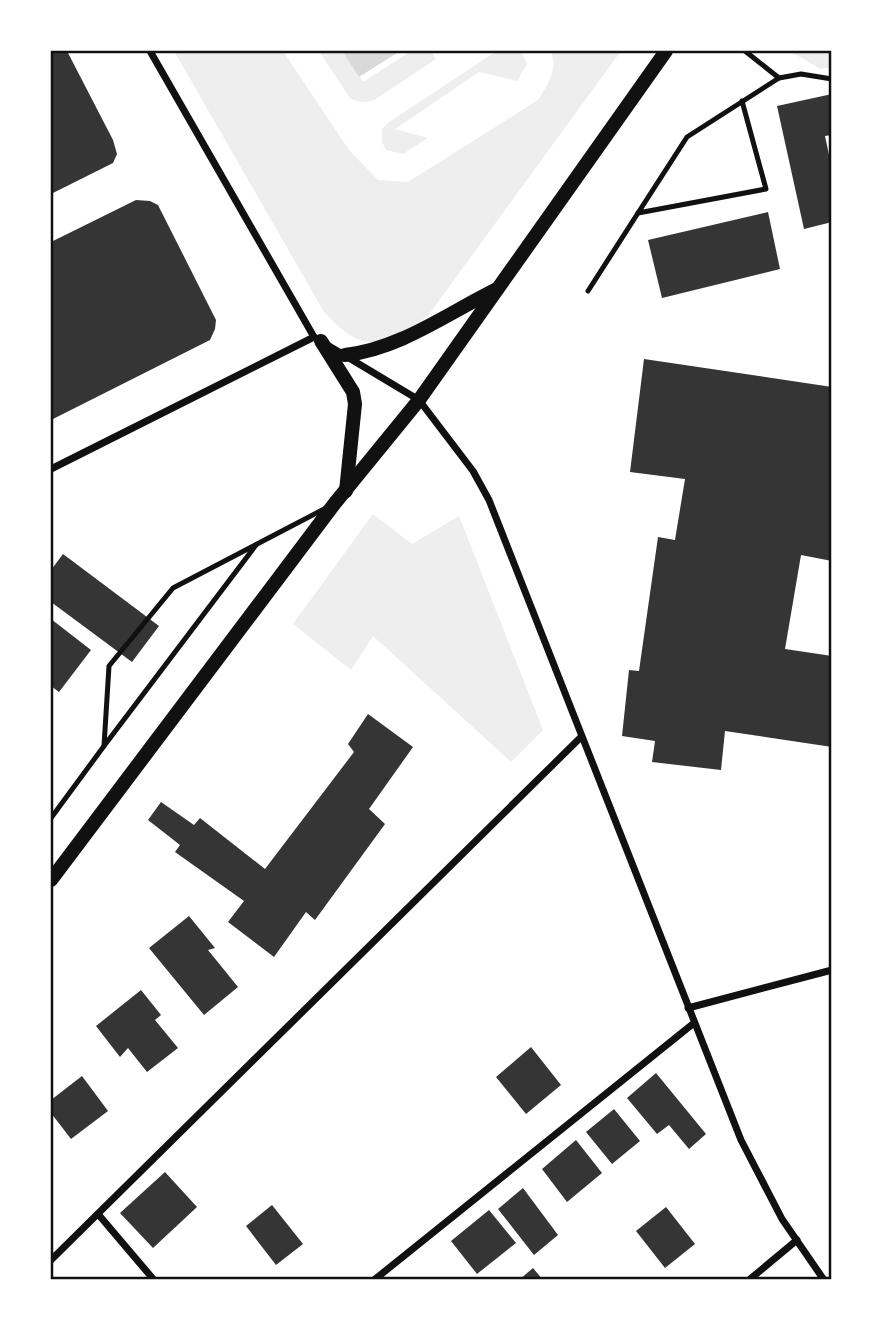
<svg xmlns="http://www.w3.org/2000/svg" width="883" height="1331" font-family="Quicksand,sans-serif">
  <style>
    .green { fill: #eee }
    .water { fill: #d9d9d9 }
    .building { fill: #353535 }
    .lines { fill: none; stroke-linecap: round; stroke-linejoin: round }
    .service { stroke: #111; stroke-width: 5 }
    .minor { stroke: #111; stroke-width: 7 }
    .secondary { stroke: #111; stroke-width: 14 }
    .neatline { fill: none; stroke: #111; stroke-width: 2.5 }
  </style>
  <rect width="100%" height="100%" fill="#fff"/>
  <g class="green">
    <path d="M174 51H283L349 150 378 180 408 182 538 100C548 84 558 70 551 51H621L427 317C382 347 363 355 324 312Z"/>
    <path d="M319 51H342L363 82 411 51H431L436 59 374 100C364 103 359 103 350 98Z"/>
    <polygon points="497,51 521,51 527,64 517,81 479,72 395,129 428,138 403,154 386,150 382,142 382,129 389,122"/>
    <polygon points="789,51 832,51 832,67 821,69"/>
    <polygon points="373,514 412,544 459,516 543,730 511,762 373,636 351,670 293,624"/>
  </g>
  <polygon class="water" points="342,51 400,51 359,77"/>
  <g class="building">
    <polygon points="51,51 67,51 113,140 117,154 113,163 51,194"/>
    <polygon points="832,94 832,135 825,136 832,169 832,222 804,229 777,106"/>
    <polygon points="136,200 150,201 158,205 216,320 215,329 210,340 51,420 51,242"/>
    <polygon points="768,212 780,269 662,298 648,240"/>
    <polygon points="644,359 832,387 832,561 801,555 785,649 832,656 832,747 725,731 721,770 652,762 655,741 622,736 629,670 639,671 658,537 675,540 685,479 630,472"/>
    <polygon points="63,554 159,626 132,662 51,602 51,570"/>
    <polygon points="51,619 91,650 59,692 51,686"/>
    <polygon points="368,714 413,747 369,809 385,824 315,920 306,912 274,957 228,922 244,901 175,852 180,845 148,820 161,802 194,825 200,818 265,869 354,752 348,744"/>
    <polygon points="189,916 215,948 208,950 238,987 204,1015 149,948"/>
    <polygon points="141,990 161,1015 155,1020 178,1048 147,1072 128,1048 120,1057 96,1026"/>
    <polygon points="531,1047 561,1085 526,1114 496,1077"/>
    <polygon points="656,1073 706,1134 689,1149 669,1125 657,1134 627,1098"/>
    <polygon points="82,1076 108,1111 71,1139 51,1113 51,1100"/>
    <polygon points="614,1109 640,1141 612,1164 586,1132"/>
    <polygon points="576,1140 602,1173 567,1202 542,1169"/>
    <polygon points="165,1172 197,1207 153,1248 120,1213"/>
    <polygon points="523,1188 558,1235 534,1255 498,1209"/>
    <polygon points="272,1205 303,1244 276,1265 246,1226"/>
    <polygon points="666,1207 695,1244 665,1268 636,1231"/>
    <polygon points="489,1210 516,1243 477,1274 451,1241"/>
    <polygon points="533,1268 543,1280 519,1280"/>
  </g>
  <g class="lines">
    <g class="service">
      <polyline points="745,51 779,78"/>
      <polyline points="742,101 766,189 638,213 687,137 779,78 801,74 832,79"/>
      <polyline points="588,291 638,213"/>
      <polyline points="104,746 256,545"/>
      <polyline points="51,818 104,746 109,666 173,588 326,508"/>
    </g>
    <g class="minor">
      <polyline points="150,51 314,337 419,400 473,471 489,500 741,1140 782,1219 824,1280"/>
      <polyline points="51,469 314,337"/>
      <polyline points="688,1008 832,970"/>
      <polyline points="98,1214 154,1280"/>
      <polyline points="51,1260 581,737"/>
      <polyline points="374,1280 694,1023"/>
      <polyline points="749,1280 797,1240"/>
    </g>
    <g class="secondary">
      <polyline points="321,341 353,392 355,404 346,491"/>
      <path d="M345 355C400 349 448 313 497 289"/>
      <polyline points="51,880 335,503 419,400 666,51"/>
    </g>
  </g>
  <rect width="883" height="1331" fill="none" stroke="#ffffff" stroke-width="105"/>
  <rect x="52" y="52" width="778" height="1226" class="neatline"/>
</svg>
